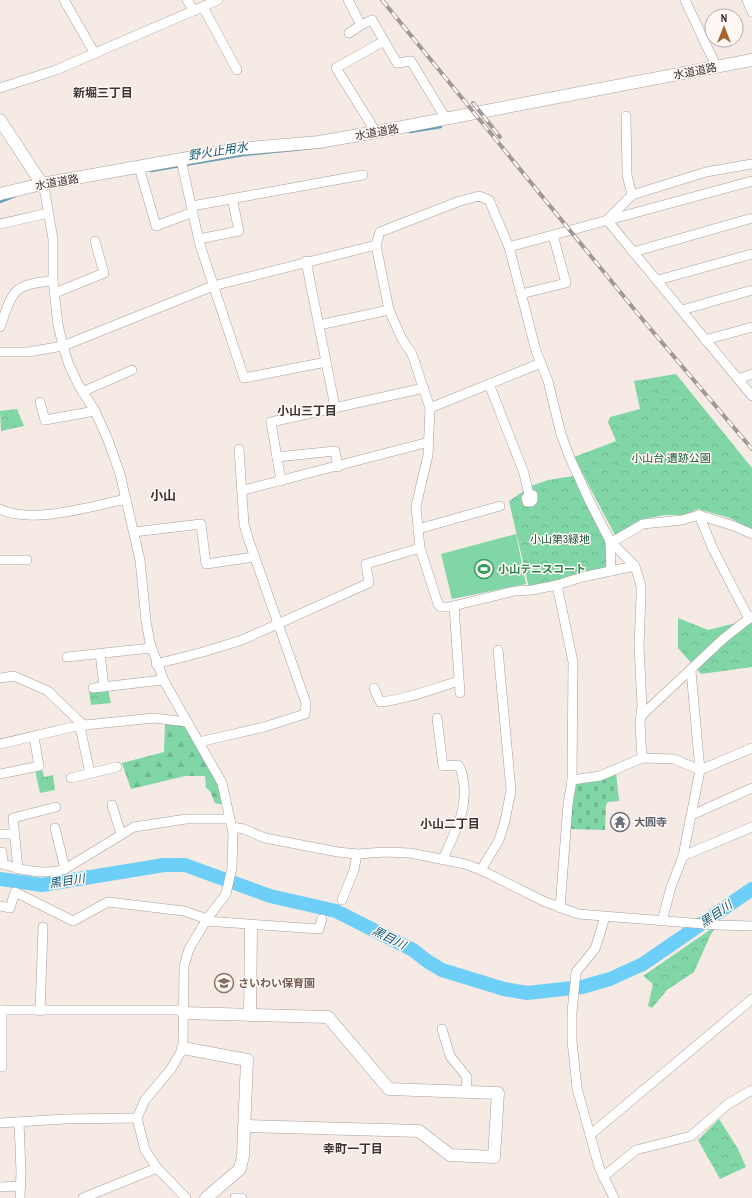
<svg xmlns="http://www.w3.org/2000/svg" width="752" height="1198" font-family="'Archivo Narrow','Noto Sans JP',sans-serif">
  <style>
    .forest { fill: url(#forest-firs) }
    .cemetery { fill: url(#cemetery-stones) }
    .park { fill: url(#park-crowns) }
    .garden { fill: #81d6a7 }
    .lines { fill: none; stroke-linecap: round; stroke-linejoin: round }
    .stream { stroke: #5ea0bc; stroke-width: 2.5 }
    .river { stroke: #6dcef7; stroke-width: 14 }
    .minor-casing { stroke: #a99f9a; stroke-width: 10 }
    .tertiary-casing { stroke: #a99f9a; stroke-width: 13 }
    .minor { stroke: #fff; stroke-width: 9 }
    .tertiary { stroke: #fff; stroke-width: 12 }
    .rail-casing { stroke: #a19894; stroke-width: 4 }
    .rail { stroke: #fff8f5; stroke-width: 2.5; stroke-dasharray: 8; stroke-linecap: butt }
    .labels { text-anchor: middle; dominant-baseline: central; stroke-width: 3; stroke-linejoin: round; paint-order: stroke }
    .street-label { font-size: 11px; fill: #3b3634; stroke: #fff8f5 }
    .park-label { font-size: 11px; fill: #175839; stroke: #fff8f5 }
    .leisure-label { font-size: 11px; font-weight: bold; fill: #27864d; stroke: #fff8f5; text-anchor: start }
    .worship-label { font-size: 11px; font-weight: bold; fill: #5b616d; stroke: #fff8f5; text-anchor: start }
    .education-label { font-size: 11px; font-weight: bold; fill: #785e54; stroke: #fff8f5; text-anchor: start }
    .neighbourhood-label { font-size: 12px; font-weight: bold; fill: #3b3634; stroke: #fff8f5 }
    .water-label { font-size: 12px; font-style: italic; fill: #0d5d79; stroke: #fff8f5 }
    .quarter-label { font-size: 13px; font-weight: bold; fill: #3b3634; stroke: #fff8f5 }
  </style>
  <defs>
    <pattern id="forest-firs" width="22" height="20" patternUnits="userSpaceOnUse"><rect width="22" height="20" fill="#81d6a7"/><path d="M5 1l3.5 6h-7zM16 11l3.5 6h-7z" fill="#70b890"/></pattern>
    <pattern id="cemetery-stones" width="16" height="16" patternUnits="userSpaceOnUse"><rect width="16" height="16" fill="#81d6a7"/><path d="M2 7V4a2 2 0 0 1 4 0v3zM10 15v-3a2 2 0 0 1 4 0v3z" fill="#70b890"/></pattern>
    <pattern id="park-crowns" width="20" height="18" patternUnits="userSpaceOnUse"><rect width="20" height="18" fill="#81d6a7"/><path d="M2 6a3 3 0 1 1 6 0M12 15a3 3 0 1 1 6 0" fill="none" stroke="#70b890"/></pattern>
  </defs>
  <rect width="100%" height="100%" fill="#f5eae4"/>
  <polygon class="forest" points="165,722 187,724 219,785 224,805 215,803 210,791 206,788 205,776 185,776 131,789 122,763 164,752"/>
  <polygon class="cemetery" points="616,772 619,801 608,802 606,805 605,830 569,829 574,784"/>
  <g class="park">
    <polygon points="676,374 752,468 752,530 730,518 698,509 685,515 665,515 648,518 616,537 574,457 616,441 608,422 610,417 640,409 634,381"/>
    <polygon points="17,409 24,426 1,431 0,411"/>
    <polygon points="573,476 606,542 608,566 557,582 529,588 509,501 531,486 548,480"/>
    <polygon points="678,618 708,630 752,619 752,667 701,674 678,648"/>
    <polygon points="108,689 111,703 91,705 89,691"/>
    <polygon points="42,769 44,777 53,775 55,790 40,793 35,770"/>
    <polygon points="717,925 711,934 694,972 667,990 652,1008 648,1006 653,984 643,976"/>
    <polygon points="719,1119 738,1149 746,1167 720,1179 698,1140"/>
  </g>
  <polygon class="garden" points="516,534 526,584 452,599 441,554"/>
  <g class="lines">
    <g class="stream">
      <polyline points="410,132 441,127"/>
      <polyline points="185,165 244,155 322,147"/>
      <polyline points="151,171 180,166"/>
      <polyline points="0,202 15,196"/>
    </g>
    <polyline class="river" points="0,879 42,885 164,865 185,865 270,896 336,911 413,950 427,961 442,970 504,989 527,993 582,987 610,979 643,964 752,889"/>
    <defs>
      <g id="minor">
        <polyline points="64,0 95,54"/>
        <polyline points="187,0 194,11"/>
        <polyline points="348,0 361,25 349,33"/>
        <polyline points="685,0 716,66"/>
        <polyline points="747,0 752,12"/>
        <polyline points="203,7 237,70"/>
        <polyline points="361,25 372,20 397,63 411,61 446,119"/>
        <polyline points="0,88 56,70 218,0"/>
        <polyline points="626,116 627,175 632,195"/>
        <polyline points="376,132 336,68 384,41"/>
        <polyline points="181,160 200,245 244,378 326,362"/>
        <polyline points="139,167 156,226 193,212"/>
        <polyline points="42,184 45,193 53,239 53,281 58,325 63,346 69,365 79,386 95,411 108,440 120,474 140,560 146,621 150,643 164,681 222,783 233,833 232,868 226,894 207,919 189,949 184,966 183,1048 171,1069 145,1100 137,1118 145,1150 157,1168 186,1198"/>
        <polyline points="192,206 363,175"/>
        <polyline points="608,219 632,195 706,172 752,164"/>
        <polyline points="607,220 752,396"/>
        <polyline points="0,224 48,213"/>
        <polyline points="199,239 239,231 232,198"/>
        <polyline points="509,247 752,181"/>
        <polyline points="633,252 752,218"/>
        <polyline points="306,261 335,407"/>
        <polyline points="658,280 752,254"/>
        <polyline points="55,293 104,273 95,241"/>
        <polyline points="521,294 566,283 553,235"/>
        <polyline points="682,310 752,290"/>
        <polyline points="319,325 389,310"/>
        <path d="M0 327C13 291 12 284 53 281"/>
        <polyline points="705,340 752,327"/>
        <polyline points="0,352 28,352 63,346 213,286 376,245"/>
        <polyline points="738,379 752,374"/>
        <polyline points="489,384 524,473 529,495 526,498 527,502 531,502 533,500 533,495 529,495"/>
        <polyline points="82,392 132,370"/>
        <polyline points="40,402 45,420 95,411"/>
        <polyline points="430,408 541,363"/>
        <polyline points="277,457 335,451 338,467"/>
        <polyline points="281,481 271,422 424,388"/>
        <polyline points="244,490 429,442"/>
        <path d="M0 509C31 525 92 506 126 499"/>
        <polyline points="699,515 713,549 749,619"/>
        <polyline points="418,529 500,506"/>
        <polyline points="134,532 201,524 206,564 254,557"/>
        <polyline points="610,541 611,571"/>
        <polyline points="612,542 643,524 682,520 699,515 734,526 752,534"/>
        <polyline points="0,560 27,560"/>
        <polyline points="635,566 610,541 589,500 570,458 561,434 548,381 536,351 509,247 489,200 479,196 460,201 380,232 376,245 389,310 402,339 412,354 430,408 428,455 416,506 420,548 438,604 441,607 449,607 515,591 532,590 557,585 582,577 635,566 641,586 641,597 639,646 642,706 640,724 642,758"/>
        <polyline points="557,585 573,662 572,780 568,804 560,908"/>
        <polyline points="454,606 460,693"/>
        <polyline points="100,654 104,687"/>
        <polyline points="67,657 151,648"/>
        <polyline points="156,664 203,652 242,640 369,583 366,564 420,548"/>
        <polyline points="0,678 14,676 48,691 80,722 85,725 154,718 187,722"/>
        <polyline points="93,688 163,680"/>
        <path d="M374 688 380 702C405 700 435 688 459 681"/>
        <polyline points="641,716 723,639 752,616"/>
        <path d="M437 718 443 766 458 765C462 770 462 774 463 779 469 809 454 833 443 859"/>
        <polyline points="80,727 90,773"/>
        <polyline points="199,742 264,727 305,714 306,703 248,538 244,524 239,449"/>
        <polyline points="0,744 72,727 80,727 85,725"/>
        <polyline points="0,774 39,766 34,737"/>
        <polyline points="71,778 117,767"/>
        <polyline points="572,780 600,776 642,758 674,759 700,770 752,748"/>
        <polyline points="112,805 121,834"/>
        <polyline points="692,815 752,788"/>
        <polyline points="232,827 244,829 265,838 338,852 357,854 385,852 410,853 465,864 481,870 543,901 578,914 717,925 752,926"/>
        <polyline points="55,828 65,869"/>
        <polyline points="0,834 14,834"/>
        <polyline points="2,852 3,864"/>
        <polyline points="683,856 752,827"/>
        <path d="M0 863C20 870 44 876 65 869L134 827 186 819H230"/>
        <polyline points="18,869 13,818 56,807"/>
        <polyline points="481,870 499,840 505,821 511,790 498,650"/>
        <polyline points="342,900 354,870 357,854"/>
        <polyline points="0,906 10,908 15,892 73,921 108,902 184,911 207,919"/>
        <polyline points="605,917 595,949 576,972 572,1012 572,1041 577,1088 599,1167 614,1198"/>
        <polyline points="205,921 319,929 322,919"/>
        <polyline points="662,921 671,887 683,856 700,770 691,671"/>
        <polyline points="0,1010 179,1010 183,1013"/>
        <polyline points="40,1011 43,927"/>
        <polyline points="442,1029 450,1056 467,1077 466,1092"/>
        <polyline points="0,1067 2,1067 2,1010"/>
        <polyline points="19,1122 21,1171 20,1198"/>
        <polyline points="0,1123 65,1119 137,1118"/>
        <polyline points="590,1135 752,999"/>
        <polyline points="603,1177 636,1150 691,1136 728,1104 752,1090"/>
        <polyline points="0,1187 21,1186"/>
        <polyline points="83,1198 157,1168"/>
        <polyline points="235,1198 242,1198"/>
      </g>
      <g id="tertiary">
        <polyline points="0,120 42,184"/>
        <polyline points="0,194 42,184 238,149 319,142 376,132 752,60"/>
        <polyline points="183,1013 328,1017 389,1089 498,1093 494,1157 450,1155 419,1131 244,1126"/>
        <polyline points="250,1015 251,926"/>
        <polyline points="183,1048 247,1060 243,1156 240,1169 206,1198"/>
      </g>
    </defs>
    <use href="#minor" class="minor-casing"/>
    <use href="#tertiary" class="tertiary-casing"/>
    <use href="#minor" class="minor"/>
    <use href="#tertiary" class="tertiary"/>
    <defs>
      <g id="rail">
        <polyline points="382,0 643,320 752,449"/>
        <polyline points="473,103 500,137"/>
      </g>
    </defs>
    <use href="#rail" class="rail-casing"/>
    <use href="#rail" class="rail"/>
  </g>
  <defs>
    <symbol id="stadium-ring" viewBox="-11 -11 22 22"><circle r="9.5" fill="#fff8f5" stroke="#2e9e5b" stroke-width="1.5"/><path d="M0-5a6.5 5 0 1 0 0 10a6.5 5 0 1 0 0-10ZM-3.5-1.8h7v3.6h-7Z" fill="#2e9e5b"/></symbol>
    <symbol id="temple-ring" viewBox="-11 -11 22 22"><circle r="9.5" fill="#fff8f5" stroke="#6b7280" stroke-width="1.5"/><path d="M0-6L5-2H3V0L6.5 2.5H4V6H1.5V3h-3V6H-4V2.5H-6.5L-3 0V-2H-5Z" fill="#6b7280"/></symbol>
    <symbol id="school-ring" viewBox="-11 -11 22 22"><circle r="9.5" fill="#fff8f5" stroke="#8d6e63" stroke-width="1.5"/><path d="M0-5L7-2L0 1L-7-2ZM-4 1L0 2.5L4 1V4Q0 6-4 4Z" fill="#8d6e63"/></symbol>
  </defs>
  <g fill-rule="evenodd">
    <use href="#stadium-ring" x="473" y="558" width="22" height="22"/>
    <use href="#temple-ring" x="609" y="811" width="22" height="22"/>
    <use href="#school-ring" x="213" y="972" width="22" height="22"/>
  </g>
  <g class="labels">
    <g class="street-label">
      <text transform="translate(695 71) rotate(-11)">水道道路</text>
      <text transform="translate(377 132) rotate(-10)">水道道路</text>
      <text transform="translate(57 182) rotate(-10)">水道道路</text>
    </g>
    <g class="park-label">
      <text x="671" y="458">小山台 遺跡公園</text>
      <text x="560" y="539">小山第3緑地</text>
    </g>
    <g class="leisure-label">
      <text x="498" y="569">小山テニスコート</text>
    </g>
    <g class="worship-label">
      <text x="634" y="822">大圓寺</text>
    </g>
    <g class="education-label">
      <text x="238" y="983">さいわい保育園</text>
    </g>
    <g class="neighbourhood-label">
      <text x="103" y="93">新堀三丁目</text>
      <text x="307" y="411">小山三丁目</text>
      <text x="450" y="824">小山二丁目</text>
      <text x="353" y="1149">幸町一丁目</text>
    </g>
    <g class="water-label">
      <text transform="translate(218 151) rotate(-9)">野火止用水</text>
      <text transform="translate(67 881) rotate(-9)">黒目川</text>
      <text transform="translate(716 914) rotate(-35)">黒目川</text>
      <text transform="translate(389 938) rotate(27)">黒目川</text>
    </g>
    <g class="quarter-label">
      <text x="163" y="495">小山</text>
    </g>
  </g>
  <g transform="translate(724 28)"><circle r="19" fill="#fff8f5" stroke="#b1aaa8"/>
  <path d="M0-3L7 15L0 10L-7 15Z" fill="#a66430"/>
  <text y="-6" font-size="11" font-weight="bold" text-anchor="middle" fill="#3b3634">N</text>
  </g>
</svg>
